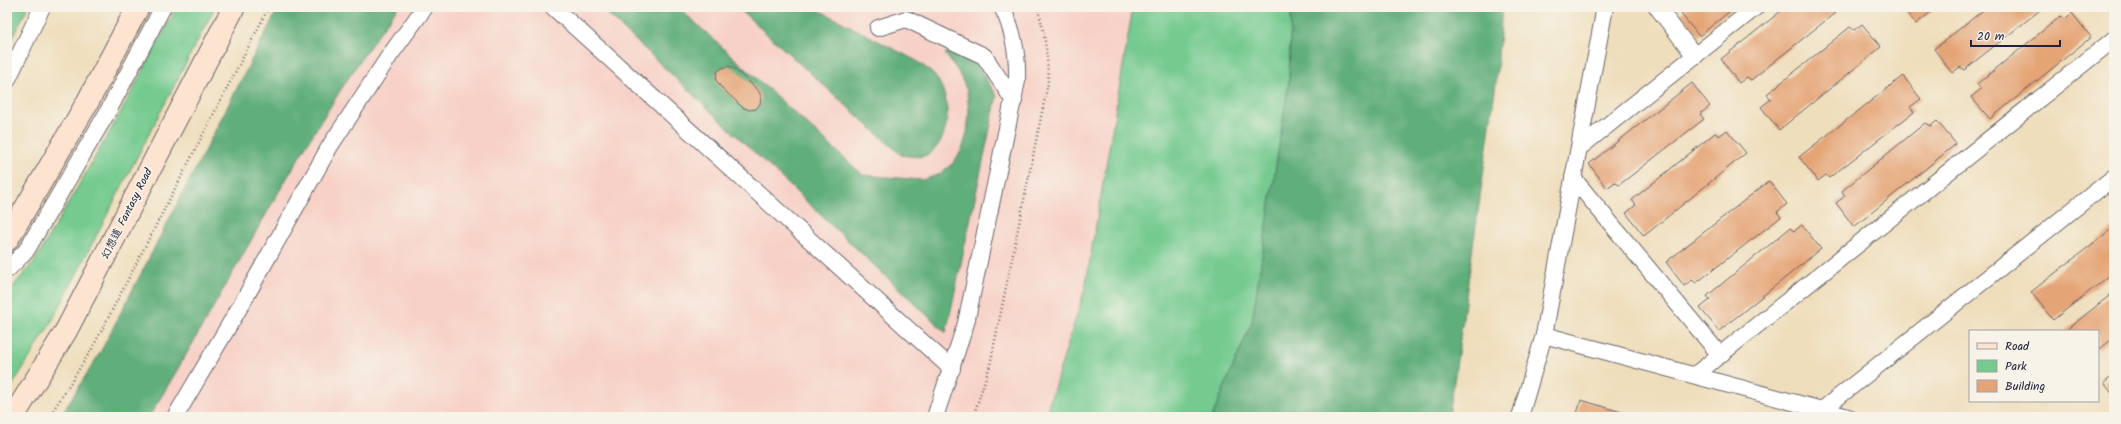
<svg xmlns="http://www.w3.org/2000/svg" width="2121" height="424" font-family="Kalam,'LXGW WenKai TC',sans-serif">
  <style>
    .built { fill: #f7d1c7 }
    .green { fill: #75ca8f; stroke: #4c7665 }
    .forest { fill: #60ae7a; stroke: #41685a }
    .building { fill: #e5a476 }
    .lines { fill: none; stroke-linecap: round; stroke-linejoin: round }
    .service-casing { stroke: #6a6468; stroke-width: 18 }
    .secondary-casing { stroke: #6a6468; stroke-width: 24 }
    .path { stroke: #6a6468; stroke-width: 2.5; stroke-dasharray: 1 3; stroke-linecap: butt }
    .service { stroke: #fff; stroke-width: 16 }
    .secondary { stroke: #fde4d1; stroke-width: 22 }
    .labels { text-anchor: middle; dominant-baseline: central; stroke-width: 3.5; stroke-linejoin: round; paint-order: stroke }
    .street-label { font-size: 11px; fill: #22223b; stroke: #f7f3e8 }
  </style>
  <rect width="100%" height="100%" fill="#f7f3e8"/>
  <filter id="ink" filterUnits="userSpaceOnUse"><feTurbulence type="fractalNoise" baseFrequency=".025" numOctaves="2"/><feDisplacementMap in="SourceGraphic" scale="8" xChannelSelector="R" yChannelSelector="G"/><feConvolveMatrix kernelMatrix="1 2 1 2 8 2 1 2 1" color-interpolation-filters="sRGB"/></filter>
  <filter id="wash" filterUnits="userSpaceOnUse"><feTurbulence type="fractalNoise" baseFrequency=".012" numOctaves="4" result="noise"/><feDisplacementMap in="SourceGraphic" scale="16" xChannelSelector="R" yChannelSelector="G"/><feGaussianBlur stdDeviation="0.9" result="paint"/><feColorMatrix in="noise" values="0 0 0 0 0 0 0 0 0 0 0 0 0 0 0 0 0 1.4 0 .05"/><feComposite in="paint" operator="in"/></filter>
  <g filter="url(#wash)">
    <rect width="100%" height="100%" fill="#efdebc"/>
    <polygon class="built" points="364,7 1143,7 1065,417 137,417"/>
    <g class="green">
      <polygon points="7,7 28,7 7,48"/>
      <polygon points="177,7 215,7 51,323 7,394 7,294 36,259 117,119"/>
      <polygon points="1133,7 1291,7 1289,81 1252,322 1212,417 1045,417 1085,289"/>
    </g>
    <g class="forest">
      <path d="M279 7H398C302 136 233 280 149 417H60L101 351Z"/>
      <polygon points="600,7 678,7 863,175 922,180 938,175 952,164 962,150 967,133 969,112 967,91 958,71 945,54 948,51 977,65 997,96 946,333"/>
      <path d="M737 7H813L917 61C925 67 934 73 939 82 951 102 951 138 930 153 922 159 910 156 901 155Z"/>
      <polygon points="1291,7 1502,7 1496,83 1449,417 1212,417 1252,322 1289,81"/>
    </g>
    <g id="blocks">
      <g class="building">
        <polygon points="1689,7 1735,7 1699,36 1681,14"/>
        <polygon points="1786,7 1834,7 1831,9 1835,13 1751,80 1747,77 1739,83 1721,59"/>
        <polygon points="1902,7 1937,7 1916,24"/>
        <polygon points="1987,7 2044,7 1964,70 1960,67 1952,73 1934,49"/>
        <polygon points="2072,13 2091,37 1990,119 1971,97 1981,89 1977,84 2061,16 2065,19"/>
        <polygon points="1862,24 1881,47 1779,130 1761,107 1771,99 1767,94 1850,27 1854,30"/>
        <polygon points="729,66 735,69 758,90 761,96 760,104 756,109 749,110 742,107 720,86 716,80 717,72 722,68"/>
        <polygon points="1903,76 1921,99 1910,107 1914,112 1829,178 1826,175 1818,181 1799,157"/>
        <polygon points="1692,83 1710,106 1700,114 1704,119 1619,185 1615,182 1607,188 1589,164"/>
        <polygon points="1937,121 1956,144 1854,227 1836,203 1845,196 1842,191 1925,123 1930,126"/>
        <polygon points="1727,130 1746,153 1644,236 1626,213 1636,205 1632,200 1715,133 1719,136"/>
        <polygon points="1769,181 1787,204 1777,212 1781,217 1696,283 1692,280 1684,286 1666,262"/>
        <polygon points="1802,225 1821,249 1719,331 1700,308 1710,300 1707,296 1790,228 1794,231"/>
        <polygon points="2114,227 2114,272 2053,320 2031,292"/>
        <polygon points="2114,292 2114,338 2098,350 2098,331 2065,331"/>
        <polygon points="2114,375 2114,396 2104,383"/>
        <polygon points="1581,400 1638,417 1576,417"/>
      </g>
    </g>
  </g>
  <g filter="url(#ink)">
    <use href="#blocks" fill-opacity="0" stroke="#6a6468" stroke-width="1"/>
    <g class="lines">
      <defs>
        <g id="service">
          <polyline points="553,7 952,369"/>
          <polyline points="1657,7 1695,56"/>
          <polyline points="878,28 906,19 984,56 1014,101"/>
          <polyline points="7,81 42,7"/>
          <polyline points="1579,148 1756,7"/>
          <polyline points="1573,178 1720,355"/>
          <polyline points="7,270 26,251 107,113 163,7"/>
          <polyline points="1544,335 1848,417"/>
          <polyline points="1695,375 2114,39"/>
          <polyline points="1822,410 2114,177"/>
          <polyline points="175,417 241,305 330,146 390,55 425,7"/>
          <path d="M935 417 966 323 1017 81C1018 54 1014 31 1002 7"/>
          <polyline points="1520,417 1544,335 1605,7"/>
        </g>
        <g id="secondary">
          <polyline points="7,240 87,103 138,7"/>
          <polyline points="13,417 66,331 234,7"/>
        </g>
      </defs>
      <use href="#service" class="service-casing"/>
      <use href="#secondary" class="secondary-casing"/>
      <g class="path">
        <polyline points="49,417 93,347 269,7"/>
        <path d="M973 417 990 365 1048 83C1048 56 1045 33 1037 7"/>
      </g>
      <use href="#service" class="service"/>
      <use href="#secondary" class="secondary"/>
    </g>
  </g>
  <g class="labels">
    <g class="street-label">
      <text transform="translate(127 214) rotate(-63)">幻想道 Fantasy Road</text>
    </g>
  </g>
  <rect width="2121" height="424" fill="none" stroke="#f7f3e8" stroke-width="24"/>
  <rect x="1969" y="330" width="130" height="72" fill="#f7f3e8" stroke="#a29fa3"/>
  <rect x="1977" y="343" width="20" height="6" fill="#fde4d1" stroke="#a29fa3"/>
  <text x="2005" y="350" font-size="12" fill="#22223b">Road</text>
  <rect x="1977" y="360" width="20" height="12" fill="#75ca8f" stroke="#a29fa3"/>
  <text x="2005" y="370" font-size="12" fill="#22223b">Park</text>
  <rect x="1977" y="380" width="20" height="12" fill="#e5a476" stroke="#a29fa3"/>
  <text x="2005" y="390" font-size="12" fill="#22223b">Building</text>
  <path d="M1971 40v6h89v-6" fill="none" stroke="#22223b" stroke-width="2"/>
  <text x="1977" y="40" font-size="12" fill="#22223b" stroke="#f7f3e8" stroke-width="3" paint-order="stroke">20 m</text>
</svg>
